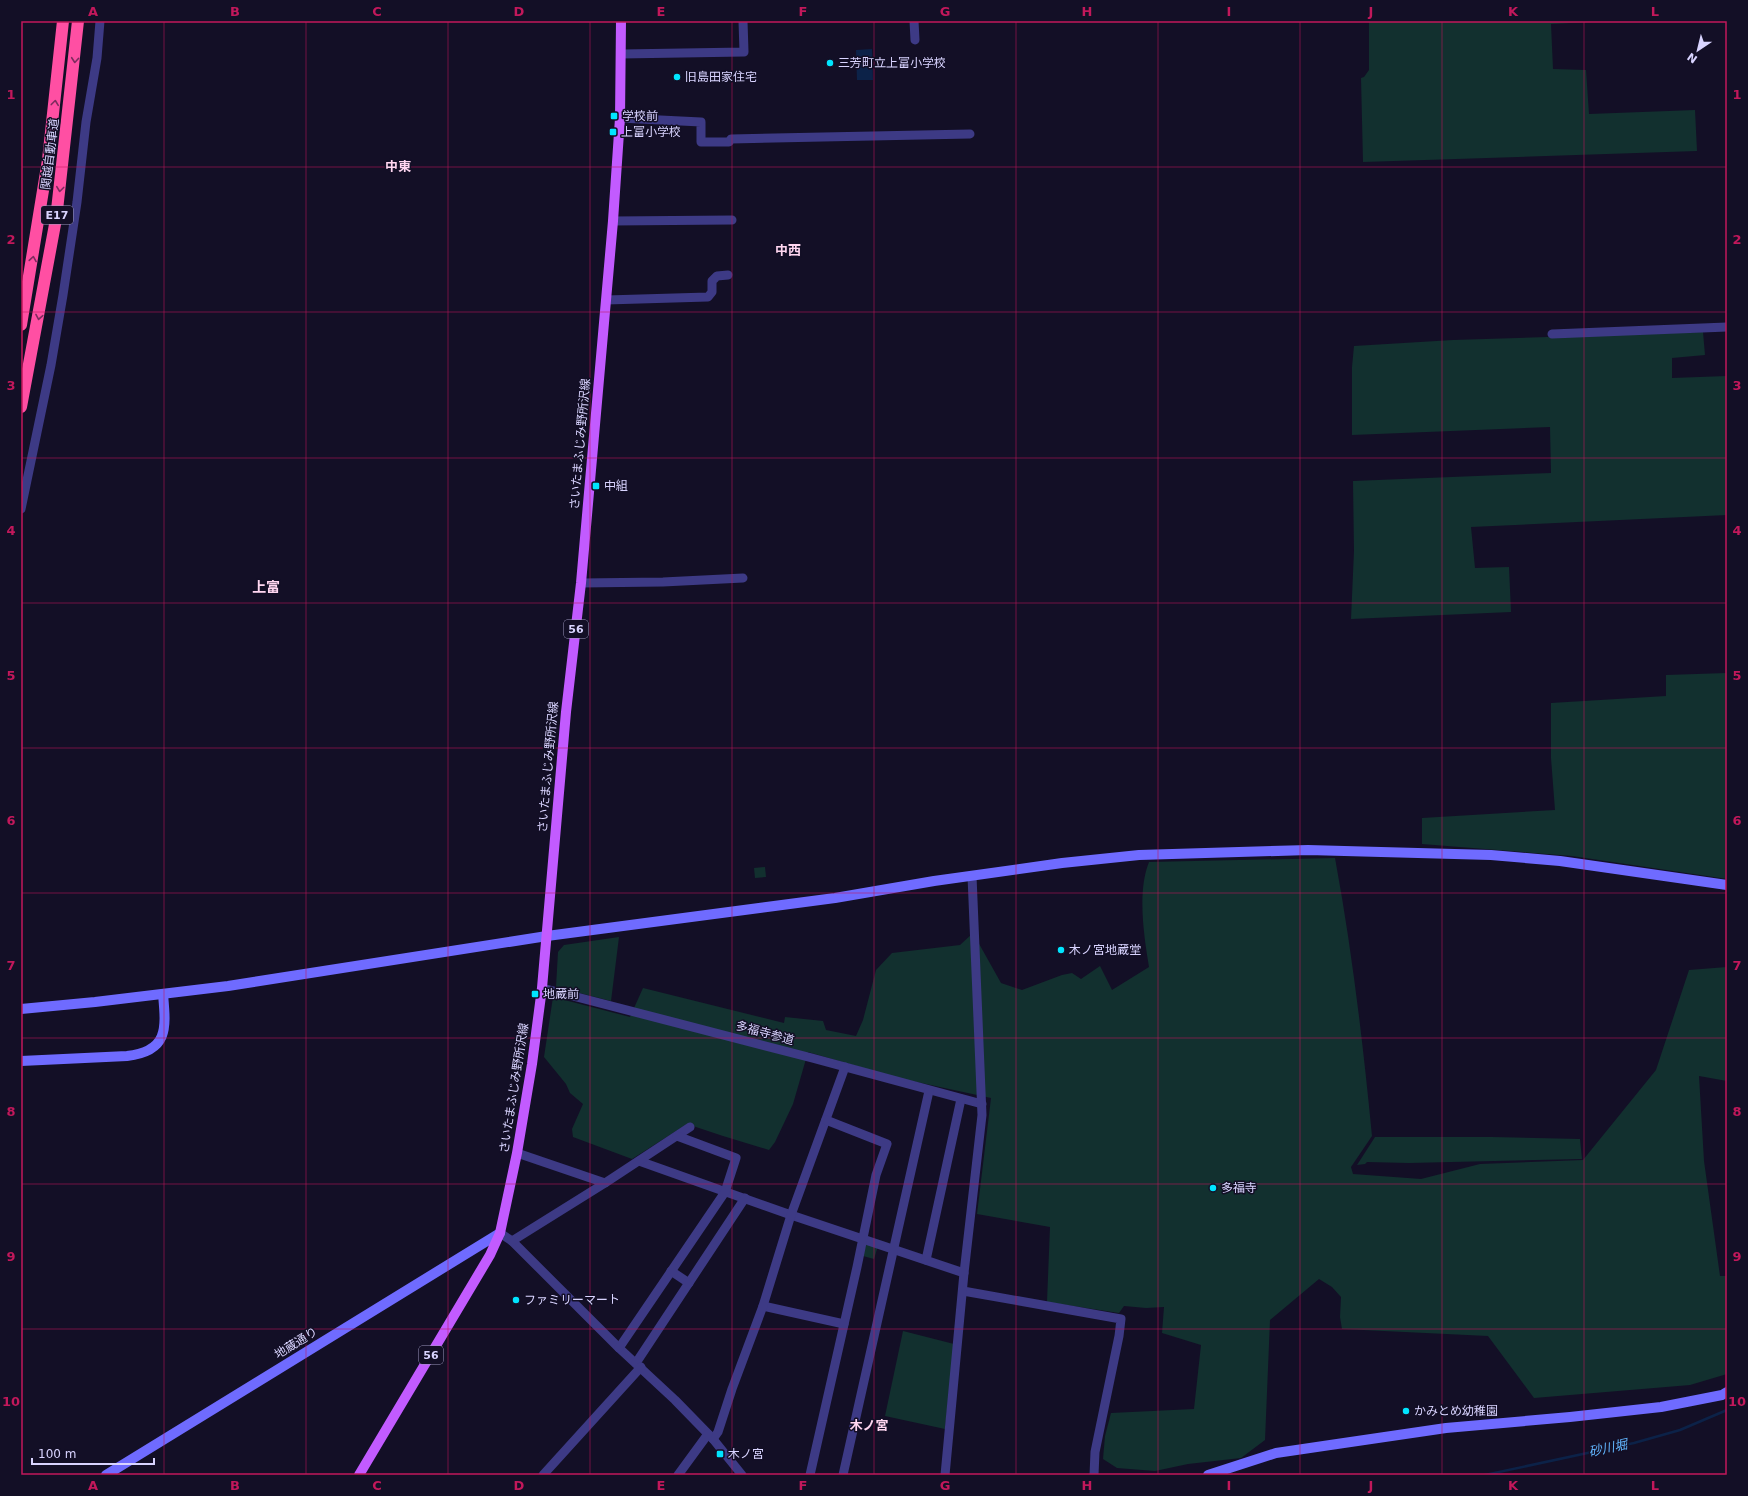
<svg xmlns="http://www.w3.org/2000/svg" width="1748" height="1496" font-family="'DejaVu Sans','Noto Sans JP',sans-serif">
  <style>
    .green { fill: #12302f }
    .water { fill: #0c2248 }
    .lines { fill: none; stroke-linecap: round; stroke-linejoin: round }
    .stream { stroke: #0c2248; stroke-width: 2.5 }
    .street { stroke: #3d3a85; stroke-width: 9 }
    .secondary { stroke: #6f6bff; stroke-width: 10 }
    .primary { stroke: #c25bff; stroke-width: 10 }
    .highway { stroke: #ff4fa3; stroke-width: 12 }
    .oneway { stroke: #7d2c5e }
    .grid { fill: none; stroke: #c2185b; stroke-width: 1; stroke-opacity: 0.55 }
    .poi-dot { fill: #00e5ff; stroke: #130f26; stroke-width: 1.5 }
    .labels { text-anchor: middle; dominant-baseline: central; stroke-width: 3; stroke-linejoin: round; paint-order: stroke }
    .shield { fill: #130f26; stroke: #9e99be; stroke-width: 1 }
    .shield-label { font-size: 11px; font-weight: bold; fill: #d9d4ff }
    .poi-label { font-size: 12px; fill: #d9d4ff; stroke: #130f26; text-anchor: start }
    .street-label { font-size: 12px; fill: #d9d4ff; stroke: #130f26 }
    .neighbourhood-label { font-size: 13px; font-weight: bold; fill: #ffd6f0; stroke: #130f26 }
    .water-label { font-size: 13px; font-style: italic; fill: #62b6ff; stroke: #130f26 }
    .quarter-label { font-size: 14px; font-weight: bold; fill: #ffd6f0; stroke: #130f26 }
    .neatline { fill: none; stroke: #c2185b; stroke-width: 1.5 }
    .grid-label { font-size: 13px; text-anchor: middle; font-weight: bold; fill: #c2185b }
  </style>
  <rect width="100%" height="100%" fill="#130f26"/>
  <g class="green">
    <polygon points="1369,21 1612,21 1551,24 1553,69 1586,70 1589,114 1695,110 1697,151 1363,162 1361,78 1364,77 1369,70"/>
    <polygon points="1703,332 1705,355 1672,358 1672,378 1727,376 1727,515 1471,527 1475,568 1509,567 1511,612 1351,619 1354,551 1353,481 1551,473 1550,427 1352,435 1352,367 1354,346 1453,340"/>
    <polygon points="1727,673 1727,879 1572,856 1422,844 1422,818 1555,810 1551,758 1551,703 1666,696 1666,675"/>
    <path d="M1335 858C1352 950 1363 1043 1372 1136L1351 1167 1353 1174 1421 1179 1480 1164 1583 1160 1656 1070 1689 970 1727 967V1081L1699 1076 1704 1161 1720 1276H1727V1374L1690 1385 1534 1398 1488 1336 1342 1329 1340 1317 1341 1297 1332 1287 1319 1279 1270 1320 1265 1440 1241 1458 1188 1464 1155 1471 1117 1468 1103 1459 1105 1436 1111 1413 1194 1409 1201 1345 1162 1333 1164 1307 1146 1308 1124 1306 1119 1313 1047 1302 1050 1227 977 1214 991 1098 898 1078 808 1052 793 1104 775 1142 769 1150 723 1136 687 1124 632 1159 573 1137 572 1129 583 1104 570 1093 566 1084 544 1057 553 997 630 1017 643 988 784 1023 785 1017 823 1021 826 1030 856 1036 863 1020 876 970 892 953 960 945 973 933 1001 983 1022 990 1062 975 1072 973 1081 979 1100 966 1112 990 1149 967C1144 936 1137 892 1149 862Z"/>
    <polygon points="765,867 766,877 755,878 754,868"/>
    <polygon points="619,937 611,1001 556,987 558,952 564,945"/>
    <polygon points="1375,1137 1491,1137 1580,1139 1582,1159 1409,1163 1367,1162 1365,1164 1357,1165"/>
    <polygon points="866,1244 878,1246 874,1259 863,1256"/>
    <polygon points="903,1331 954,1344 945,1429 885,1416"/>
  </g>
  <polygon class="water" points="872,49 873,80 857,80 856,50"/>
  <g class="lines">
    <polyline class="stream" points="1485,1475 1634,1443 1680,1430 1727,1410"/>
    <g class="street">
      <polyline points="914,21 915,40"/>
      <polyline points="621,54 744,52 743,21"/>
      <polyline points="620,118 701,122 701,142 729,142 731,139 970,134"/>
      <polyline points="613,221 732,220"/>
      <polyline points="606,300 708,297 712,292 712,281 717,276 728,275"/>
      <polyline points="1552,334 1727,327"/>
      <polyline points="21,509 51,365 63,295 77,202 86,122 97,58 100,21"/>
      <polyline points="581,583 663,582 743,578"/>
      <polyline points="542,988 812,1058 982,1104"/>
      <polyline points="517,1153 605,1183"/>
      <polyline points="639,1161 791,1215 964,1273"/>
      <polyline points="500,1233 512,1241 619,1348 675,1400 713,1439 742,1475"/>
      <polyline points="512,1241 605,1183 690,1127"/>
      <polyline points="926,1260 961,1099"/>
      <polyline points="671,1271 689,1283"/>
      <polyline points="963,1291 1121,1319 1119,1336 1095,1452 1094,1475"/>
      <polyline points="763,1306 844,1324"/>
      <polyline points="619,1348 725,1192 736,1158 677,1136"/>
      <polyline points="636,1363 745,1198"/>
      <polyline points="713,1439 718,1432 732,1389 763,1306 791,1215 845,1067"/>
      <polyline points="543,1475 641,1367"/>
      <polyline points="678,1475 708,1434"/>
      <polyline points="810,1475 857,1267 876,1175 887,1144 826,1120"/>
      <polyline points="843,1475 929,1091"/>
      <polyline points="945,1475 964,1273 982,1115 972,876"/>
    </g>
    <g class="secondary">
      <polyline points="21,1009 95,1002 228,986 547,936 835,898 934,881 1062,863 1139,855 1308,850 1491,855 1560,861 1727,885"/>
      <path d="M21 1061 127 1056C169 1051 166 1028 163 994"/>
      <polyline points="106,1475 500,1233"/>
      <polyline points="1208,1475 1276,1453 1337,1444 1446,1428 1570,1417 1661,1407 1722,1395 1727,1392"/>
    </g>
    <polyline class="primary" points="359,1475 490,1255 500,1233 517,1153 532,1064 542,988 566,712 581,583 613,221 620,118 621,21"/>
    <g class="highway">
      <polyline points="21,325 48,160 63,21"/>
      <polyline points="21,407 56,219 78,21"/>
    </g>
  </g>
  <defs><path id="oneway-chevron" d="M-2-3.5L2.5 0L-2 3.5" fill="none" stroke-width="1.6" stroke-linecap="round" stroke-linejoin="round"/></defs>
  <g class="oneway">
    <use href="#oneway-chevron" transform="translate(75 60) rotate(95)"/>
    <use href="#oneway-chevron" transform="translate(55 103) rotate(-83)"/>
    <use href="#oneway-chevron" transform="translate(60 189) rotate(97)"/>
    <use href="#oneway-chevron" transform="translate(33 259) rotate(-81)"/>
    <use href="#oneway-chevron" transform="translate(39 317) rotate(100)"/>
  </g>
  <path class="grid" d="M164 21V1475M306 21V1475M448 21V1475M590 21V1475M732 21V1475M874 21V1475M1016 21V1475M1158 21V1475M1300 21V1475M1442 21V1475M1584 21V1475M21 167H1727M21 312H1727M21 458H1727M21 603H1727M21 748H1727M21 893H1727M21 1038H1727M21 1184H1727M21 1329H1727"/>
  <g class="poi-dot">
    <circle cx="830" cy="63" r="4"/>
    <circle cx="677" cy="77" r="4"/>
    <rect x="610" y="112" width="8" height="8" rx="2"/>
    <rect x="609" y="128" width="8" height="8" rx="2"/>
    <rect x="592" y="482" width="8" height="8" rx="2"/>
    <circle cx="1061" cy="950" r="4"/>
    <rect x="531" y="990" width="8" height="8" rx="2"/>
    <circle cx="1213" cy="1188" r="4"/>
    <circle cx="516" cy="1300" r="4"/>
    <circle cx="1406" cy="1411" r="4"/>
    <rect x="716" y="1450" width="8" height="8" rx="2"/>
  </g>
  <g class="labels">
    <g class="shield">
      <rect x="41" y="206" width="32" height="18" rx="3"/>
      <rect x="564" y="620" width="24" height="18" rx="3"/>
      <rect x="419" y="1346" width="24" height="18" rx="3"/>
    </g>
    <g class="shield-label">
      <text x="57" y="215">E17</text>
      <text x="576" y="629">56</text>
      <text x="431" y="1355">56</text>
    </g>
    <g class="poi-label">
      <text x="838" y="63">三芳町立上富小学校</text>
      <text x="685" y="77">旧島田家住宅</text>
      <text x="622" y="116">学校前</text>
      <text x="621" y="132">上富小学校</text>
      <text x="604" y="486">中組</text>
      <text x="1069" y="950">木ノ宮地蔵堂</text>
      <text x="543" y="994">地蔵前</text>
      <text x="1221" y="1188">多福寺</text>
      <text x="524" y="1300">ファミリーマート</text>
      <text x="1414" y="1411">かみとめ幼稚園</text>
      <text x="728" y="1454">木ノ宮</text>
    </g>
    <g class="street-label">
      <text transform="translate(50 154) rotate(-83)">関越自動車道</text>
      <text transform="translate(580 444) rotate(-85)">さいたまふじみ野所沢線</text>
      <text transform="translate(548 767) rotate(-85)">さいたまふじみ野所沢線</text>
      <text transform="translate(765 1033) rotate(15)">多福寺参道</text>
      <text transform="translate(514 1088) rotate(-81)">さいたまふじみ野所沢線</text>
      <text transform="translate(296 1343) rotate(-32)">地蔵通り</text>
    </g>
    <g class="neighbourhood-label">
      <text x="398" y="166">中東</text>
      <text x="788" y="250">中西</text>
      <text x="869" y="1425">木ノ宮</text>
    </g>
    <g class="water-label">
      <text transform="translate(1608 1448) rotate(-12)">砂川堀</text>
    </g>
    <g class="quarter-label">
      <text x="266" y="587">上富</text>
    </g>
  </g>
  <rect width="1748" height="1496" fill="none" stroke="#130f26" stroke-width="44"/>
  <g transform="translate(1698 50) rotate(215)" stroke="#130f26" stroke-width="3" paint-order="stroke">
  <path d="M0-3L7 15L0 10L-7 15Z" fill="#d9d4ff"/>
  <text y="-6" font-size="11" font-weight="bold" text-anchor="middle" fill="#d9d4ff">N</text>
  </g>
  <path d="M32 1458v6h122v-6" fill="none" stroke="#d9d4ff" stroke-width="2"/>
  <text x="38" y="1458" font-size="12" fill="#d9d4ff" stroke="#130f26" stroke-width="3" paint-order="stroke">100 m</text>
  <rect x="22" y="22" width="1704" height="1452" class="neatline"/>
  <g class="grid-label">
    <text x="93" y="16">A</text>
    <text x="235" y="16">B</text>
    <text x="377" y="16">C</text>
    <text x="519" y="16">D</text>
    <text x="661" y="16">E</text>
    <text x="803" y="16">F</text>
    <text x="945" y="16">G</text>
    <text x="1087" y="16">H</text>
    <text x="1229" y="16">I</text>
    <text x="1371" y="16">J</text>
    <text x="1513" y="16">K</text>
    <text x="1655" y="16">L</text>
    <text x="11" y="99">1</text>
    <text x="1737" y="99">1</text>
    <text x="11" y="244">2</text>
    <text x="1737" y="244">2</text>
    <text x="11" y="390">3</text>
    <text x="1737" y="390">3</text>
    <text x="11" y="535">4</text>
    <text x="1737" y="535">4</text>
    <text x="11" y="680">5</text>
    <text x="1737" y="680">5</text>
    <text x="11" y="825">6</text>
    <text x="1737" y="825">6</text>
    <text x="11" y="970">7</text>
    <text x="1737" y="970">7</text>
    <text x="11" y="1116">8</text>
    <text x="1737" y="1116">8</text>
    <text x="11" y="1261">9</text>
    <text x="1737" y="1261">9</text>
    <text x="11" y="1406">10</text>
    <text x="1737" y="1406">10</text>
    <text x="93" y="1490">A</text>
    <text x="235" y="1490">B</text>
    <text x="377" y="1490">C</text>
    <text x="519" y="1490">D</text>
    <text x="661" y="1490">E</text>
    <text x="803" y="1490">F</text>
    <text x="945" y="1490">G</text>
    <text x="1087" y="1490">H</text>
    <text x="1229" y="1490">I</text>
    <text x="1371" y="1490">J</text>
    <text x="1513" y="1490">K</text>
    <text x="1655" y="1490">L</text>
  </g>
</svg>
